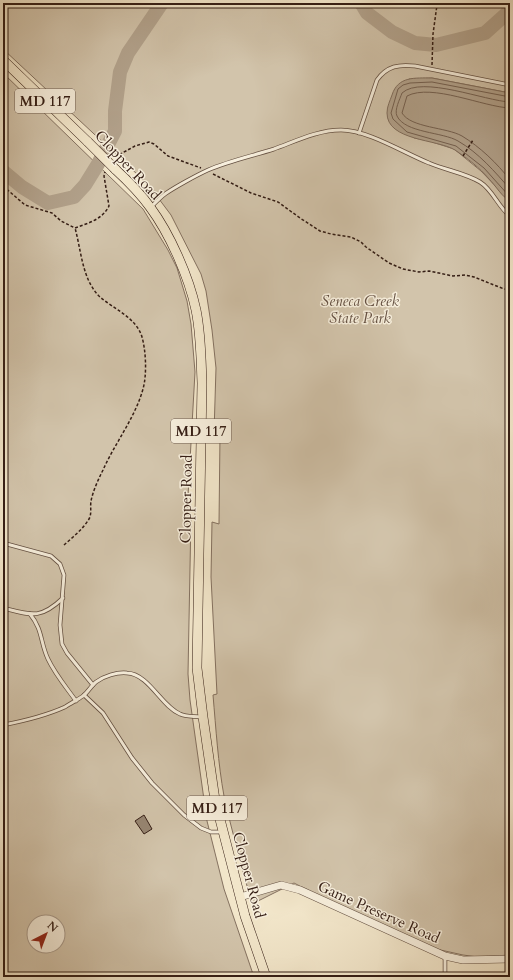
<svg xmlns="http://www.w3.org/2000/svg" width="513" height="980" font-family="Cardo,serif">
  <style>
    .green { fill: #d2c4ab; stroke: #847160; fill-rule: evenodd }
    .water { fill: #b2a28c; stroke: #806d5c }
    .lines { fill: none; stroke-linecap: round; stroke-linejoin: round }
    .shore { stroke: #746050; stroke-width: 1 }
    .river { stroke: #b2a28c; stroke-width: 14 }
    .building { fill: #978673; stroke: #351e15 }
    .service-casing { stroke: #645042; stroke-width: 4.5 }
    .tertiary-casing { stroke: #645042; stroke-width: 8 }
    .primary-casing { stroke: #351e15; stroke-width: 10 }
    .path { stroke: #351e15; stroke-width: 1.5; stroke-dasharray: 3 2; stroke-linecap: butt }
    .service { stroke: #f7efdd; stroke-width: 3 }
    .tertiary { stroke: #f7efdd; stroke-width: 7 }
    .primary { stroke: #f2e6ca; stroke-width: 9 }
    .primary-bridge-casing { stroke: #351e15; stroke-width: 10; stroke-linecap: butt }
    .primary-bridge { stroke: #f2e6ca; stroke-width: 9 }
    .labels { text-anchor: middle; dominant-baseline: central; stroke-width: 3; stroke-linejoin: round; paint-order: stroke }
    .shield { fill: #f7efdd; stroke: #6f5d51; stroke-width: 1 }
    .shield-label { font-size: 14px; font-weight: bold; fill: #351e15 }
    .street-label { font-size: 15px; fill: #351e15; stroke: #f7efdd }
    .park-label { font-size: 15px; font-style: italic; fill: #645042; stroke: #f7efdd }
  </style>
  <rect width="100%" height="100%" fill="#f2e6ca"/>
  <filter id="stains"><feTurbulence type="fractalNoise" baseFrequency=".005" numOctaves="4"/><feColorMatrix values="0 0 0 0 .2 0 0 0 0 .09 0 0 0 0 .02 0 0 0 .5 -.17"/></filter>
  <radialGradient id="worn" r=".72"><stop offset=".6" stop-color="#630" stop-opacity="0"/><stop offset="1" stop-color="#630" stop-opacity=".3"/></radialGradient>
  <g class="green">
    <path d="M3 3H510V93L432 78 409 79 414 138 426 140 454 149 481 171 510 201V955L478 957 463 955 427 947 372 923 294 883 252 904C242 868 232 832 224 796 218 763 216 729 213 695L217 694 211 577 212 522 219 524 220 435 214 433 216 368 212 330 206 291 201 274 171 215 153 191 138 175 3 49Z"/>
    <path d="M3 73 143 209 168 250 177 268 187 301 191 324 195 372 187 514 191 515 188 674 190 700 207 821 224 889 254 977H3ZM34 922H58V946H34Z"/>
  </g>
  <path class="water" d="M432 78 510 93V201C502 197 496 186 489 179 480 168 467 158 455 150 437 139 387 141 387 113 387 106 390 101 392 95 398 76 415 78 432 78Z"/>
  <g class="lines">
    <g class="shore">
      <polyline points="510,97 432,82 410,83 403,85 398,89 391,113 393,119 407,132 456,146 484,168 510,197"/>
      <path d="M510 102C485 101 422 75 402 93 400 99 394 110 397 116 405 133 443 132 458 141 479 153 495 172 510 189"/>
      <path d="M510 108C483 107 432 83 407 96L402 113C411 128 446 127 462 136 480 147 497 163 510 180"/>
    </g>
    <g class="river">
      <polyline points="361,3 367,13 392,32 415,43 436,45 485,33 505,15 510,9"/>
      <polyline points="3,171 22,187 48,203 74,197 85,185 98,164 115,131 115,111 120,72 128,53 162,3"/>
    </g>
  </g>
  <polygon class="building" points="144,815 152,829 144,834 135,821"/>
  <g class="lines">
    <defs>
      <g id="service">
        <path d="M359 133 377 80C387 66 399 64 415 66L510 85"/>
        <path d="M152 206C156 202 161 197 165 194 175 187 197 175 208 170 229 161 252 156 274 149 296 141 318 130 341 130 368 130 404 153 429 163 445 170 465 173 480 182 493 190 498 207 510 216"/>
        <polyline points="3,543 51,556 60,564 64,575 60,625 62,644 67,653 93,685"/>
        <path d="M3 608C31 615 40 620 63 598"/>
        <path d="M30 614C43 630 40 642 48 659 55 674 66 687 76 701"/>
        <polyline points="84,695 103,713 132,758 152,783 184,815 201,828 211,832 221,832"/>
        <path d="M3 725C24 721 45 716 65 707 71 703 77 700 83 696 88 692 91 686 96 682 104 676 117 672 127 673 149 674 161 706 180 714 186 717 194 716 201 717"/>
        <polyline points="445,957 445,977"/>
      </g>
      <polyline id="tertiary" points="240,897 281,885 300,890 445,956 463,960 510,959"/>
      <g id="primary">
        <polyline points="3,60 88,142"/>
        <path d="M115 169C128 181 140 193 150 207 170 234 189 277 196 310 201 334 201 359 202 383L197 668 203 717 215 800 245 916 266 977"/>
      </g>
    </defs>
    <use href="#service" class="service-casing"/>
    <use href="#tertiary" class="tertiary-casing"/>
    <use href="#primary" class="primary-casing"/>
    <g class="path">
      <polyline points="432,65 433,34 437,5"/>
      <polyline points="463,156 473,140"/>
      <polyline points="115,157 135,146 149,142 154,144 168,156 201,168"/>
      <polyline points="213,174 251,193 278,202 300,218 320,231 331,234 351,237 361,242 366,247 389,263 403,269 419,272 429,271 453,276 465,275 474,277 504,289 510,290"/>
      <path d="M3 186 25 205 52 213 61 221 75 228C88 223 102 220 109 206L104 176 105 172"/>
      <path d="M64 545C73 537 83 529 89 519 92 514 90 507 91 501 93 491 98 480 103 470 115 443 135 418 143 389 147 375 146 351 142 337 136 317 113 309 99 296 82 279 81 249 75 228"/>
    </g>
    <use href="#service" class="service"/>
    <use href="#tertiary" class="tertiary"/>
    <use href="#primary" class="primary"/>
    <defs>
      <polyline id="primary-bridge" points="88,142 115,169"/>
    </defs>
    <use href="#primary-bridge" class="primary-bridge-casing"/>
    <use href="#primary-bridge" class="primary-bridge"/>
  </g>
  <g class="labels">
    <g class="shield">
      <rect x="15" y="89" width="60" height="24" rx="3"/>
      <rect x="171" y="419" width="60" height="24" rx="3"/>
      <rect x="187" y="796" width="60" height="24" rx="3"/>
    </g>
    <g class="shield-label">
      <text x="45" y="101">MD 117</text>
      <text x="201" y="431">MD 117</text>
      <text x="217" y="808">MD 117</text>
    </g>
    <g class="street-label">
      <text transform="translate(128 165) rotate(47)">Clopper Road</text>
      <text transform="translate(186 499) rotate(-89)">Clopper Road</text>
      <text transform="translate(249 875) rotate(75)">Clopper Road</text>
      <text transform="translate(379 912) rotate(24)">Game Preserve Road</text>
    </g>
    <g class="park-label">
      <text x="360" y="301">Seneca Creek<tspan x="360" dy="17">State Park</tspan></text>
    </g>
  </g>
  <rect width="513" height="980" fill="none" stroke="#f2e6ca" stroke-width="16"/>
  <rect x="4" y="4" width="505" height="972" fill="none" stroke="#351e15" stroke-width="2"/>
  <rect x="8" y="8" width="497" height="964" fill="none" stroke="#351e15"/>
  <g transform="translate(46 934) rotate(42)"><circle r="19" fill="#f7efdd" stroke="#a99b8d"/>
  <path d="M0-3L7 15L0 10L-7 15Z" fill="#8f2418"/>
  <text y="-6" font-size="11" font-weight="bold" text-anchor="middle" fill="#351e15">N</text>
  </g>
  <rect width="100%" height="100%" filter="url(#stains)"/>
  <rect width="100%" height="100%" fill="url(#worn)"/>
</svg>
